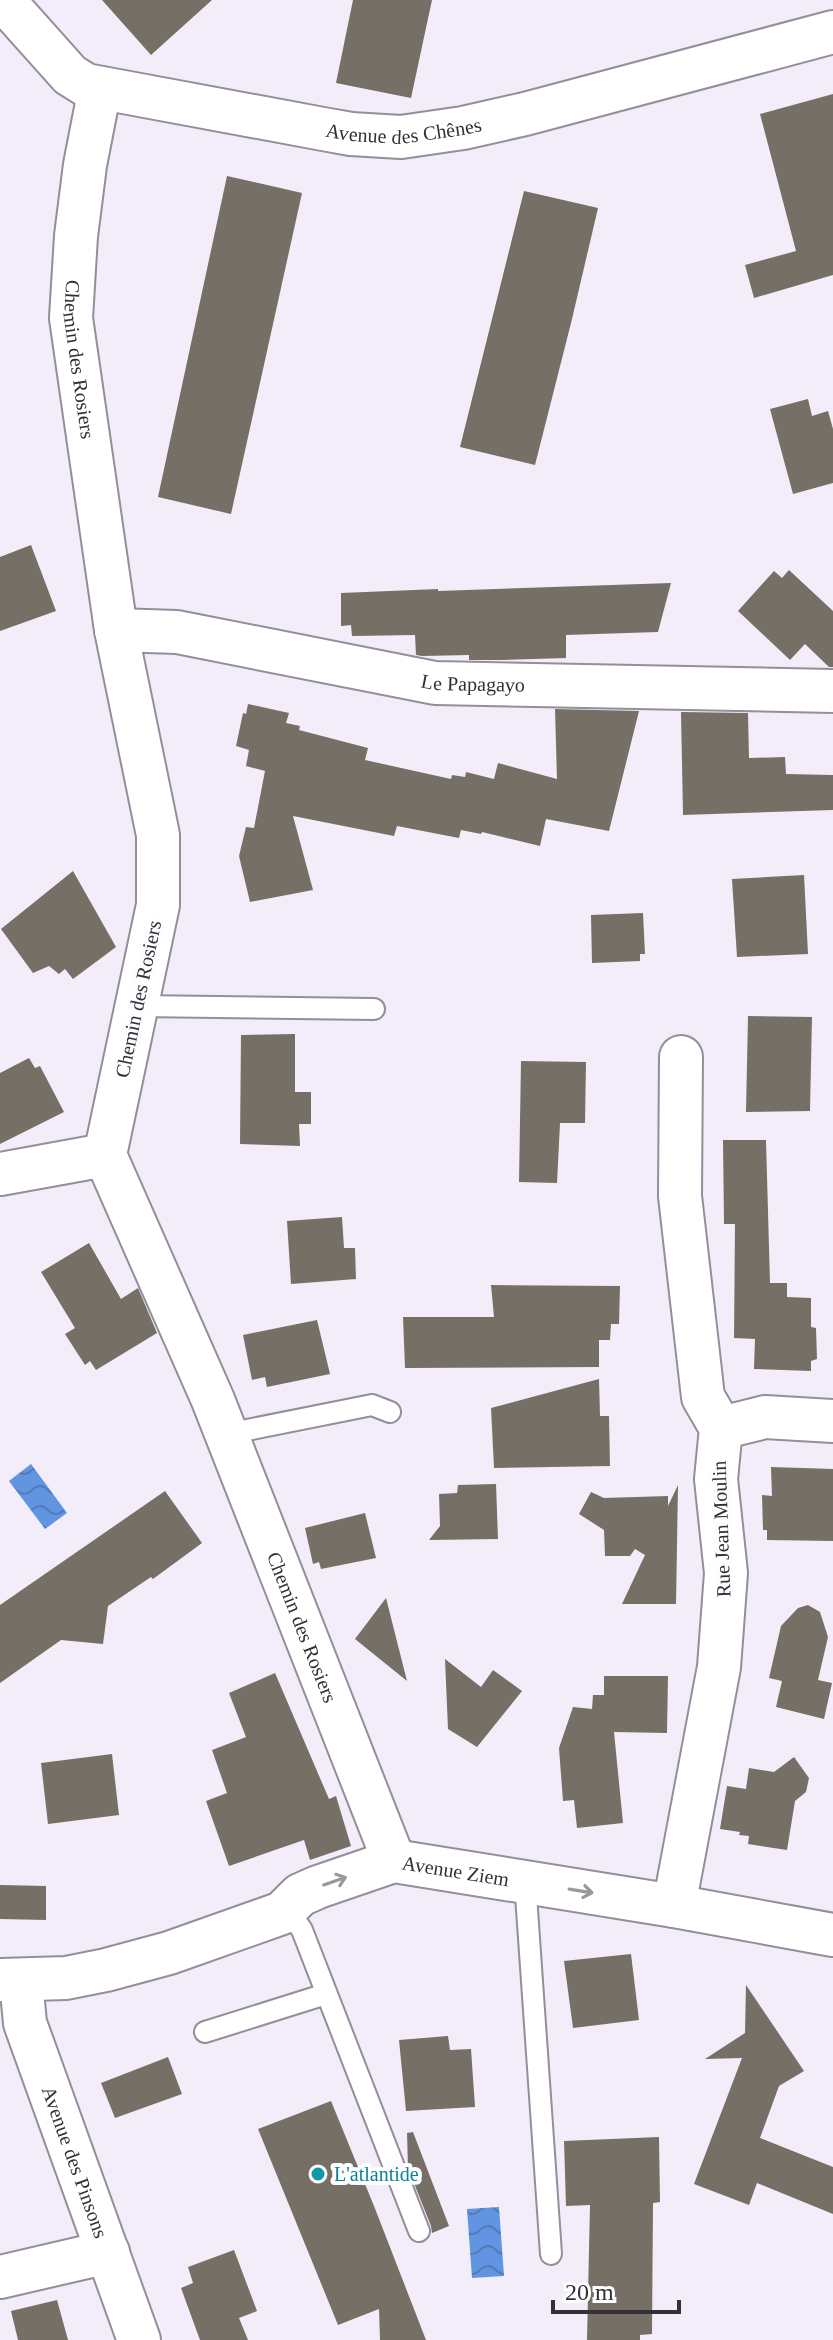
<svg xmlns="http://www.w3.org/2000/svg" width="833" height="2340" font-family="Georgia,serif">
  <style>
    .water { fill: url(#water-waves) }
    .building { fill: #766f65 }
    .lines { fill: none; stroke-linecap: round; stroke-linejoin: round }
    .service-casing { stroke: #938e99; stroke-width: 24 }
    .minor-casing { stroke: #938e99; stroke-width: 46 }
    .service { stroke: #fff; stroke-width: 20 }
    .minor { stroke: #fff; stroke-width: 42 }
    .oneway { stroke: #99989a }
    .culture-dot { fill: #0f9aa8; stroke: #fdfcfe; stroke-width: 3 }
    .labels { text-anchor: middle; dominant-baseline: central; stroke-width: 8; stroke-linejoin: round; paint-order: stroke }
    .street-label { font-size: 20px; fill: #333035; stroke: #fdfcfe }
    .culture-label { font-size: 20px; fill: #0d838f; stroke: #fdfcfe; text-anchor: start }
  </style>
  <defs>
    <pattern id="water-waves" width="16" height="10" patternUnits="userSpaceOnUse" patternTransform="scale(2)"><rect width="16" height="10" fill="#6195e1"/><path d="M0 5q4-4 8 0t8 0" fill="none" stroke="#517ab7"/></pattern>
  </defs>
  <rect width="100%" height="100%" fill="#f2edf9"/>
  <g class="water">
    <polygon points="31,1464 67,1513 45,1529 9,1481"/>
    <polygon points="499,2207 504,2276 472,2278 467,2209"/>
  </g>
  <g class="building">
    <polygon points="102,0 212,0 151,55"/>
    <polygon points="353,0 432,0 411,98 336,83"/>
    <polygon points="833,94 833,275 754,298 745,265 796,251 760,114"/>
    <polygon points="227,176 302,193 231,514 158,497"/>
    <polygon points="524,191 598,208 572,319 535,465 460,447"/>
    <polygon points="808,399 812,416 828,411 833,429 833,483 793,494 770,409"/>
    <polygon points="31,545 56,611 0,631 0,557"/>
    <polygon points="789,570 833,611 833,667 829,667 805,644 790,660 738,611 774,571 782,578"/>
    <polygon points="671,583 658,632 566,635 566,658 502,660 469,660 469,655 422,656 416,655 415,635 352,636 351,625 341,626 341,593 438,589 438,591"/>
    <polygon points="248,704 289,713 286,723 300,726 299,730 368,748 365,760 451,779 452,775 465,777 466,772 494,779 498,763 557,779 555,709 639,711 609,831 546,819 540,846 482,832 481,834 461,830 459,838 397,826 394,836 293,816 313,890 250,902 239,856 246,827 254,828 265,771 246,766 249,750 236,746 243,713 246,714"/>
    <polygon points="681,712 748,713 749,758 785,757 786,774 833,775 833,810 683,815"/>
    <polygon points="73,871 116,947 73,979 65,969 59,974 49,966 33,973 1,929"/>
    <polygon points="804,875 808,954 737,957 732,879"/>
    <polygon points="643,913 645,954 640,954 640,961 592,963 591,915"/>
    <polygon points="748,1016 812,1017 810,1111 746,1112"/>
    <polygon points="295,1034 295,1092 311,1092 311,1124 299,1124 300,1146 240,1144 241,1035"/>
    <polygon points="29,1058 35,1068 40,1066 64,1112 0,1144 0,1073"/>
    <polygon points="521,1061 586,1062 585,1123 560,1123 557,1183 519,1182"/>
    <polygon points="723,1140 766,1140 770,1283 787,1283 787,1297 811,1298 811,1327 816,1328 817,1359 811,1361 811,1371 754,1369 755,1339 734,1338 735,1224 724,1224"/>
    <polygon points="342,1217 344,1248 355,1248 356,1279 291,1284 287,1221"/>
    <polygon points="89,1243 121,1299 138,1288 157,1333 96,1370 90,1361 85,1365 65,1334 75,1328 41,1272"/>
    <polygon points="491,1285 620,1286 619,1324 611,1324 610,1340 599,1340 599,1367 405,1368 403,1317 494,1317"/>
    <polygon points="317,1320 330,1374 267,1387 265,1377 252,1380 243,1335"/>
    <polygon points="599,1379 600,1416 609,1416 610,1466 494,1468 491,1408"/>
    <polygon points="771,1467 833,1469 833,1541 767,1540 767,1530 763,1530 762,1495 772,1496"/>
    <polygon points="496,1484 498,1539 429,1540 440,1526 439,1494 457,1493 458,1485"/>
    <polygon points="678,1485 676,1604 622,1604 645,1555 635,1549 630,1556 605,1556 604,1530 579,1514 591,1492 604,1498 668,1496 668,1506"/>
    <polygon points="165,1491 202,1543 153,1579 151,1577 108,1606 103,1644 61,1640 0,1683 0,1605"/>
    <polygon points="365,1513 376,1558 321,1569 319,1562 313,1564 305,1528"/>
    <polygon points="386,1598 407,1681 355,1639"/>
    <polygon points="808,1605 820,1612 828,1637 818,1680 832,1683 824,1719 776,1707 782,1681 769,1678 781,1626 798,1608"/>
    <polygon points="445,1659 481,1687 493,1670 522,1691 477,1747 448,1729"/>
    <polygon points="275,1673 329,1799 336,1796 351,1846 310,1860 304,1840 229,1866 206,1801 227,1793 212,1750 246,1737 229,1693"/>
    <polygon points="604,1676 668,1676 667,1733 614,1732 623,1823 577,1828 574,1800 563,1801 559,1748 573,1707 592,1709 593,1695 604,1695"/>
    <polygon points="112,1754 119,1815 48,1824 41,1763"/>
    <polygon points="794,1757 809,1778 806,1792 795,1801 787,1850 748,1844 749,1836 739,1835 740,1832 720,1829 727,1786 746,1789 749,1768 774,1772"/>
    <polygon points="0,1885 46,1886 46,1920 0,1919"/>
    <polygon points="631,1954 639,2020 573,2028 564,1961"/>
    <polygon points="746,1985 804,2071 779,2086 760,2138 833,2167 833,2214 757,2183 749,2205 694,2184 742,2058 705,2059 745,2033"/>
    <polygon points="448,2036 450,2050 471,2049 475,2107 406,2111 399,2040"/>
    <polygon points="168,2057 182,2094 115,2118 101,2083"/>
    <polygon points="331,2101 374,2206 426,2340 380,2340 379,2309 338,2325 258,2129"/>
    <polygon points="413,2132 449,2226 432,2233 431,2226 408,2168 407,2133"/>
    <polygon points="659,2137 660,2202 653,2203 652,2334 640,2335 640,2340 587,2340 590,2205 566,2206 564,2141"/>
    <polygon points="234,2250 257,2311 239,2318 248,2340 200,2340 181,2288 193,2283 188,2267"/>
    <polygon points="57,2300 68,2340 18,2340 11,2311"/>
  </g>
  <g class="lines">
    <defs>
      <g id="service">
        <polyline points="137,1006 374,1009"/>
        <polyline points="227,1434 372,1405 390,1412"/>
        <polyline points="525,1881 551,2254"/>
        <polyline points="282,1913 295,1920 302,1930 419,2231"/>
        <polyline points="205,2032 326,1994"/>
      </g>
      <g id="minor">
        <path id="s1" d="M3 0 70 75 86 85 323 129 351 134 401 137 463 128 525 114 833 32"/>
        <path id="s2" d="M100 88 85 165 76 236 71 318 116 630 158 835V905L105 1155 213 1400 394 1861"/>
        <path id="s3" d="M116 630 177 632 435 683 833 691"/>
        <polyline points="0,1174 105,1155"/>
        <polyline points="721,1428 765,1417 833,1421"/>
        <polyline points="674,1906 719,1667 726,1573 716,1479 721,1428 703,1397 680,1196 681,1057"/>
        <path id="s4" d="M0 1980 66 1978 106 1970 169 1953 282 1913 300 1895 318 1887 394 1861 674 1906 833 1935"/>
        <path id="s5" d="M21 1981 25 2023 139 2340"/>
        <polyline points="0,2277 108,2252"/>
      </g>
    </defs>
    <use href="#service" class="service-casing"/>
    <use href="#minor" class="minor-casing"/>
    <use href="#service" class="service"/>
    <use href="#minor" class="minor"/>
  </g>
  <defs><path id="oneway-shaft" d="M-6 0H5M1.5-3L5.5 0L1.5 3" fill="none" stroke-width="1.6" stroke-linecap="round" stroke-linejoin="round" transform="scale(2)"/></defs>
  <g class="oneway">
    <use href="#oneway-shaft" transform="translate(335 1881) rotate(-19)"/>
    <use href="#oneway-shaft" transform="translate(581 1891) rotate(9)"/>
  </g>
  <circle class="culture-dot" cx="318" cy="2174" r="8"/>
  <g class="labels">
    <g class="street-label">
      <text stroke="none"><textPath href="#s1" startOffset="442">Avenue des Chênes</textPath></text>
      <text stroke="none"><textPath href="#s2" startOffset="274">Chemin des Rosiers</textPath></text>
      <text stroke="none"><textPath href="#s3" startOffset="362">Le Papagayo</textPath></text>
      <text transform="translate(138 999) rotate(-78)">Chemin des Rosiers</text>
      <text transform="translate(721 1529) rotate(-92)">Rue Jean Moulin</text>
      <text stroke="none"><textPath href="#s2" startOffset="1594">Chemin des Rosiers</textPath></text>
      <text stroke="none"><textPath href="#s4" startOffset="480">Avenue Ziem</textPath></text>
      <text stroke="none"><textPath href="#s5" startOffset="190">Avenue des Pinsons</textPath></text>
    </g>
    <g class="culture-label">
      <text x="334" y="2174">L'atlantide</text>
    </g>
  </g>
  <path d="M553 2300v12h126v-12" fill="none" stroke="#333035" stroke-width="4"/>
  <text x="565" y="2300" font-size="24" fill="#333035" stroke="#fdfcfe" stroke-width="6" paint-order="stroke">20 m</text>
</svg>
